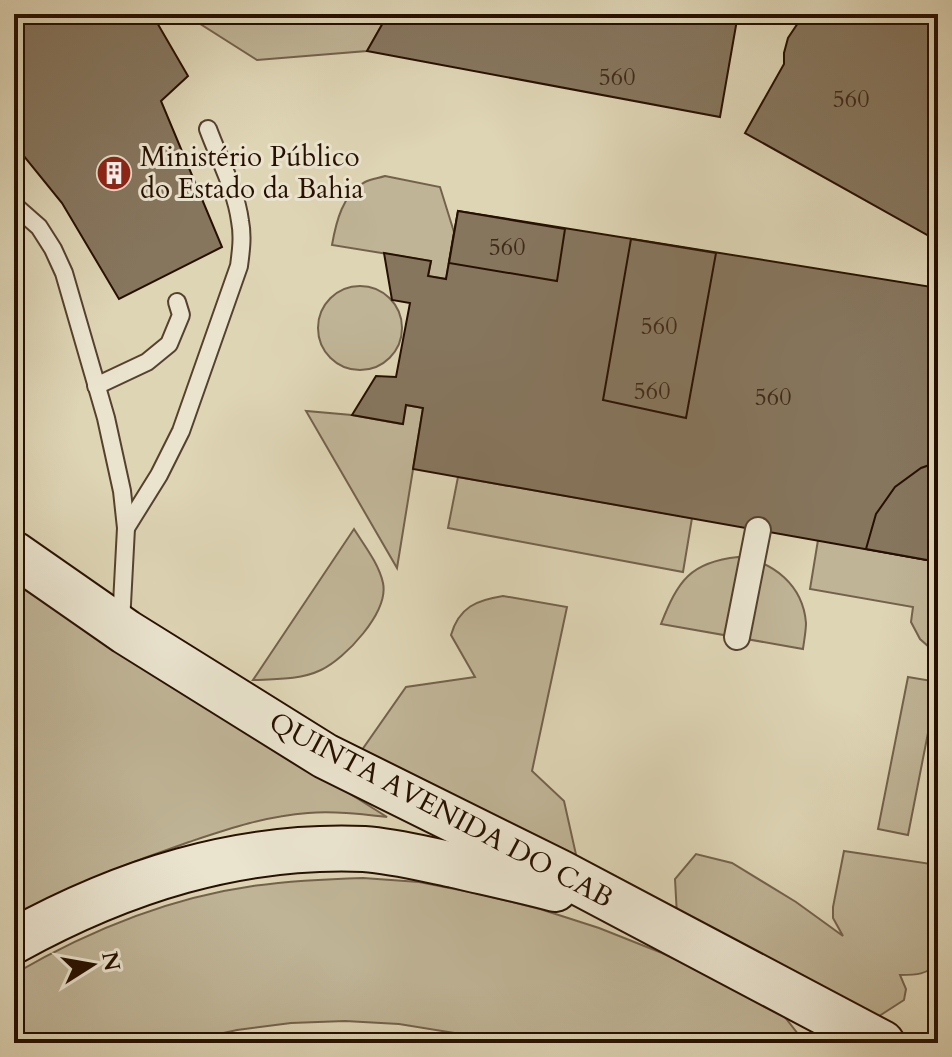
<svg xmlns="http://www.w3.org/2000/svg" width="952" height="1057" font-family="Cardo,serif">
  <style>
    .green { fill: #bfb496; stroke: #73624b; stroke-width: 2 }
    .building { fill: #86765e; stroke: #271000; stroke-width: 2 }
    .lines { fill: none; stroke-linecap: round; stroke-linejoin: round }
    .service-casing { stroke: #55412d; stroke-width: 20 }
    .pedestrian-casing { stroke: #55412d; stroke-width: 28 }
    .secondary-casing { stroke: #271000; stroke-width: 48 }
    .service { stroke: #eae4cf; stroke-width: 16 }
    .pedestrian { stroke: #eae4cf; stroke-width: 24 }
    .secondary { stroke: #eae4cf; stroke-width: 44 }
    .labels { text-anchor: middle; dominant-baseline: central; stroke-width: 6; stroke-linejoin: round; paint-order: stroke }
    .number-label { font-size: 24px; fill: #3f2a18 }
    .poi-label { font-size: 28px; fill: #271000; stroke: #eae4cf; text-anchor: start }
    .street-label { font-size: 28px; fill: #271000; stroke: #eae4cf }
  </style>
  <rect width="100%" height="100%" fill="#ded5b5"/>
  <filter id="stains"><feTurbulence type="fractalNoise" baseFrequency=".0025" numOctaves="4"/><feColorMatrix values="0 0 0 0 .2 0 0 0 0 .09 0 0 0 0 .02 0 0 0 .5 -.17"/></filter>
  <radialGradient id="worn" r=".72"><stop offset=".6" stop-color="#630" stop-opacity="0"/><stop offset="1" stop-color="#630" stop-opacity=".3"/></radialGradient>
  <g class="green">
    <polygon points="189,14 388,14 367,51 257,60 194,20"/>
    <path d="M385 176 440 187 454 232 446 279 428 276 431 261 332 245C336 222 343 193 365 182 371 179 379 178 385 176Z"/>
    <circle cx="360" cy="328" r="42"/>
    <polygon points="406,405 423,408 397,568 306,411 352,415 402,424"/>
    <polygon points="458,477 692,518 683,572 448,528"/>
    <path d="M354 529C364 545 379 564 383 583 389 612 345 659 321 670 300 680 276 679 253 680Z"/>
    <polygon points="818,540 938,562 938,655 920,639 911,622 913,607 810,589"/>
    <path d="M738 557C773 561 803 585 806 623 806 631 804 641 803 649L661 624C678 581 690 562 738 557Z"/>
    <path d="M14 583 387 817C360 814 334 811 308 813 266 816 228 829 189 842 127 863 72 886 14 915Z"/>
    <path d="M503 596 567 607 532 771 564 801 579 868 350 767 406 687 475 677 451 635C459 607 477 600 503 596Z"/>
    <polygon points="908,677 938,682 908,835 878,829"/>
    <path d="M844 851 938 865V962C928 975 915 975 900 975L906 989 904 1000 876 1018 678 934 675 879 696 854 732 863 796 902 843 936 833 918V907Z"/>
    <path d="M363 878 419 882 480 894 540 909 599 928 662 953 724 982 784 1016 805 1043H516L399 1024 345 1021 291 1023 237 1030 178 1043H14V974C88 931 168 898 253 886 290 881 326 879 363 878Z"/>
  </g>
  <g class="building">
    <polygon points="14,14 152,14 188,76 161,101 222,247 119,299 62,203 14,144"/>
    <polygon points="388,14 738,14 720,117 367,51"/>
    <polygon points="804,14 938,14 938,241 745,133 784,64 784,53 788,38"/>
    <polygon points="458,211 938,288 938,562 413,469 423,408 406,405 403,424 352,415 376,376 396,377 410,303 392,300 384,253 431,261 428,276 446,279"/>
    <polygon points="458,211 565,229 557,281 449,263"/>
    <polygon points="631,239 716,253 686,418 603,400"/>
    <polygon points="938,462 938,562 866,549 876,514 895,487 921,468"/>
  </g>
  <g class="lines">
    <defs>
      <g id="service">
        <polyline points="14,205 39,227 53,249 64,273 106,418 122,491 126,528 121,623"/>
        <polyline points="96,386 147,362 169,344 181,315 177,302"/>
        <path d="M126 528 159 475 181 431 239 266C241 251 243 236 240 221 236 190 219 159 208 129"/>
      </g>
      <polyline id="pedestrian" points="737,637 758,530"/>
      <g id="secondary">
        <polyline points="14,554 126,632 325,756 559,872 882,1043"/>
        <path d="M14 941C123 881 238 844 364 849 394 851 424 859 454 865 488 873 521 880 555 889"/>
      </g>
    </defs>
    <use href="#service" class="service-casing"/>
    <use href="#pedestrian" class="pedestrian-casing"/>
    <use href="#secondary" class="secondary-casing"/>
    <use href="#service" class="service"/>
    <use href="#pedestrian" class="pedestrian"/>
    <use href="#secondary" class="secondary"/>
  </g>
  <defs>
    <symbol id="building-disc" viewBox="-11 -11 22 22"><circle r="9.5" fill="#8f2418" stroke="#eae4cf"/><path d="M-4-6H4V6H1V3H-1V6H-4ZM-2.5-4.3h1.7v1.8h-1.7ZM.8-4.3h1.7v1.8H.8ZM-2.5-1h1.7V.8h-1.7ZM.8-1h1.7V.8H.8Z" fill="#fff"/></symbol>
  </defs>
  <g fill-rule="evenodd">
    <use href="#building-disc" x="94" y="153" width="40" height="40"/>
  </g>
  <g class="labels">
    <g class="number-label">
      <text x="617" y="77">560</text>
      <text x="851" y="99">560</text>
      <text x="507" y="247">560</text>
      <text x="659" y="326">560</text>
      <text x="652" y="391">560</text>
      <text x="773" y="397">560</text>
    </g>
    <g class="poi-label">
      <text x="140" y="157">Ministério Público<tspan x="140" dy="32">do Estado da Bahia</tspan></text>
    </g>
    <g class="street-label">
      <text transform="translate(441 810) rotate(28)">QUINTA AVENIDA DO CAB</text>
    </g>
  </g>
  <rect width="952" height="1057" fill="none" stroke="#ded5b5" stroke-width="48"/>
  <rect x="16" y="16" width="920" height="1025" fill="none" stroke="#271000" stroke-width="4"/>
  <rect x="24" y="24" width="904" height="1009" fill="none" stroke="#271000" stroke-width="2"/>
  <g transform="translate(92 965) rotate(79)" stroke="#eae4cf" stroke-width="6" paint-order="stroke">
  <path d="M0-6L14 30L0 20L-14 30Z" fill="#271000"/>
  <text y="-12" font-size="22" font-weight="bold" text-anchor="middle" fill="#271000">N</text>
  </g>
  <rect width="100%" height="100%" filter="url(#stains)"/>
  <rect width="100%" height="100%" fill="url(#worn)"/>
</svg>
